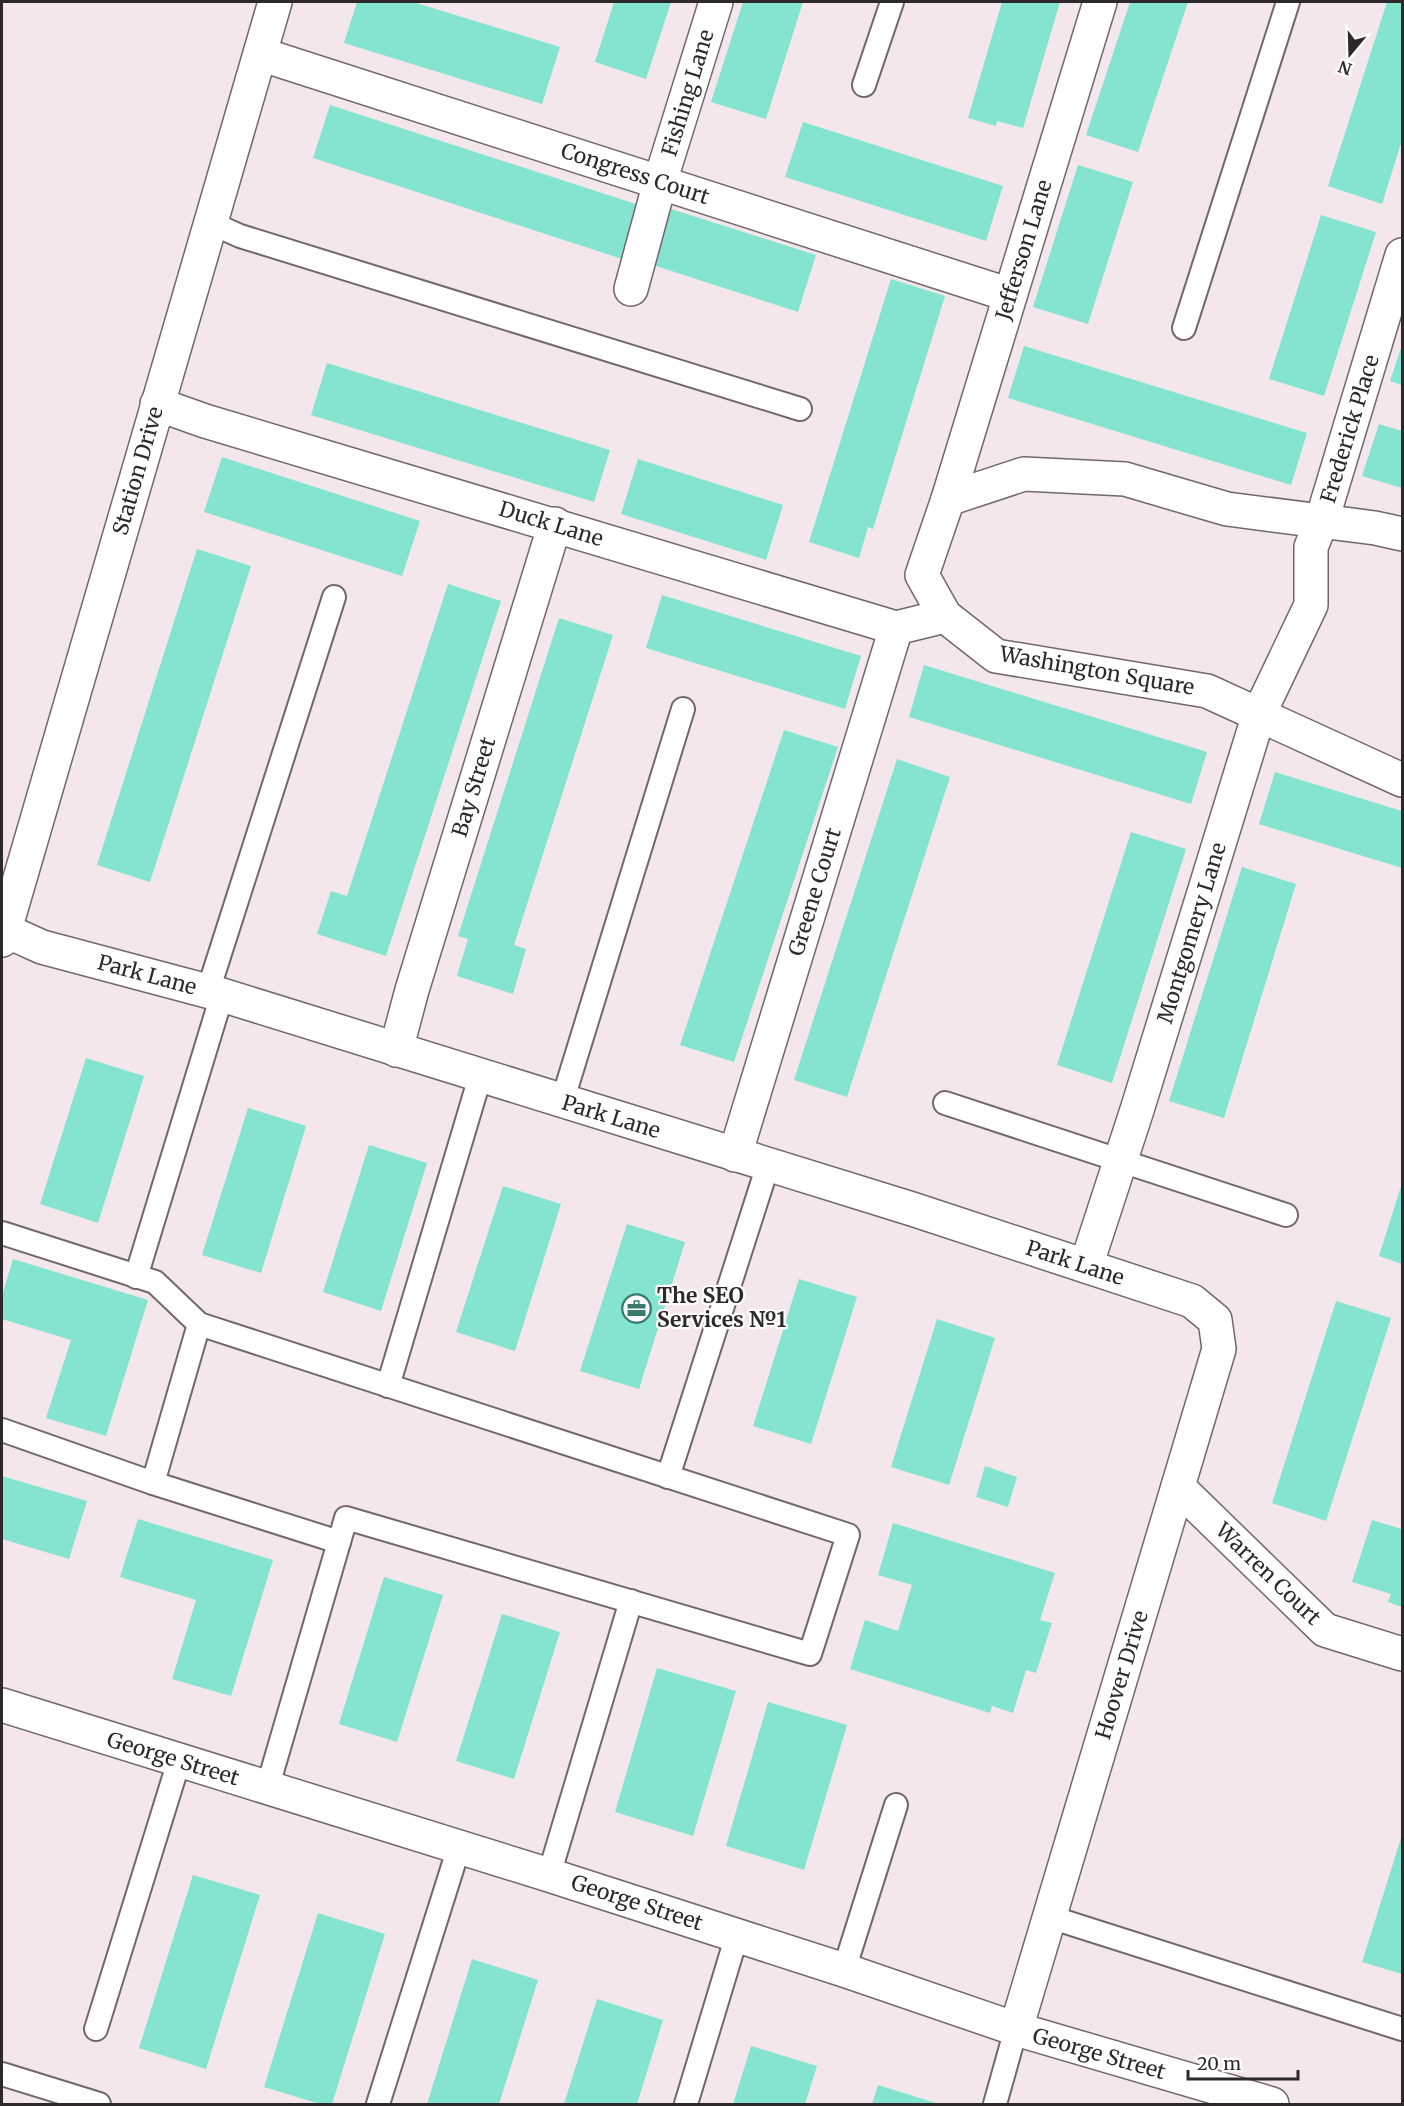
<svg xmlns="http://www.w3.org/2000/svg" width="1404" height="2106" viewBox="0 0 1404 2106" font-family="Merriweather,serif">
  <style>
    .building { fill: #84e4cf }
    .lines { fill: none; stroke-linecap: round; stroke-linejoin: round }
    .service-casing { stroke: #72676b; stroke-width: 26 }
    .pedestrian-casing { stroke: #72676b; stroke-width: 36 }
    .minor-casing { stroke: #72676b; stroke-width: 36 }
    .service { stroke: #fff; stroke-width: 22 }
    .pedestrian { stroke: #fff; stroke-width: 33 }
    .minor { stroke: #fff; stroke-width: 33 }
    .labels { text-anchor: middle; stroke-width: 4.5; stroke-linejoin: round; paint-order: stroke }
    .street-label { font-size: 21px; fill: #2d282a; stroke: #fff }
    .poi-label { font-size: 21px; font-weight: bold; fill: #2d282a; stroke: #fff; text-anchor: start }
  </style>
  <rect width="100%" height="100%" fill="#f3e7ec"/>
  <g class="building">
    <polygon points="357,2 413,2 560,47 542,104 344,43"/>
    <polygon points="614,2 671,2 646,79 595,62"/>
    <polygon points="743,2 803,2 766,119 711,102"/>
    <polygon points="1002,2 1060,2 1023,128 997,121 996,126 968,118"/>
    <polygon points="1130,2 1188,2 1138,152 1086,135"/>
    <polygon points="1387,2 1402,2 1402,140 1382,204 1328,186"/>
    <polygon points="330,105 642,206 625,260 313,158"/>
    <polygon points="803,122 1003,186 986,241 785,177"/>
    <polygon points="1078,165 1133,182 1088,324 1033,307"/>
    <polygon points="671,209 816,255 798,312 653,265"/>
    <polygon points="1321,215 1376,232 1324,396 1269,379"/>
    <polygon points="891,279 945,296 873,529 868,527 859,558 809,542"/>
    <polygon points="1402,345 1402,385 1390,381"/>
    <polygon points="1024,346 1307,433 1291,485 1008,398"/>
    <polygon points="327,363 610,450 594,502 311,415"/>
    <polygon points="1379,424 1402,431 1402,488 1362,476"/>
    <polygon points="222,457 420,521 402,576 204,512"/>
    <polygon points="638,459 783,505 766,560 621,514"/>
    <polygon points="197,549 251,566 150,882 97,865"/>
    <polygon points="448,584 501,601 386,956 317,934 331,891 347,896"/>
    <polygon points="662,595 861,656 845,709 646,648"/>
    <polygon points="559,618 613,635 514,945 526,949 513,994 457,976 468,939 458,936"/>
    <polygon points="924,665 1207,752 1191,804 909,717"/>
    <polygon points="784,730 838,747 734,1062 680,1045"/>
    <polygon points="897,759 950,777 847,1097 794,1080"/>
    <polygon points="1275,772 1402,811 1402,868 1259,824"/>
    <polygon points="1131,832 1186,849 1112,1083 1057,1065"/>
    <polygon points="1242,867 1296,884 1224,1118 1169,1101"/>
    <polygon points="86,1058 144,1076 98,1223 40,1204"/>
    <polygon points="248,1108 306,1126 261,1273 202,1255"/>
    <polygon points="369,1145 427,1163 381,1311 323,1292"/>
    <polygon points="1402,1183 1402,1264 1379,1256"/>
    <polygon points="503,1186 561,1204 515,1351 456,1332"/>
    <polygon points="627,1224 685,1242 639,1389 580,1371"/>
    <polygon points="13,1259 148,1300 106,1436 46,1418 71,1340 2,1319 2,1296"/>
    <polygon points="799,1279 857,1297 811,1444 753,1426"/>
    <polygon points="1336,1301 1391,1318 1326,1521 1272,1503"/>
    <polygon points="937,1319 995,1338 949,1485 891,1467"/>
    <polygon points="985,1466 1017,1477 1008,1507 976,1497"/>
    <polygon points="2,1476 87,1501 69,1559 2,1539"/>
    <polygon points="138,1519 273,1560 231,1696 172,1679 196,1600 120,1577"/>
    <polygon points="1372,1520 1402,1529 1402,1607 1388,1602 1391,1594 1352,1582"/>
    <polygon points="893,1523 1055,1573 1040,1620 1052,1623 1036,1673 1026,1670 1013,1713 992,1706 990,1713 850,1669 865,1620 898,1631 912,1585 878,1575"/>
    <polygon points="384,1577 443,1595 397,1742 339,1724"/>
    <polygon points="502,1614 560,1632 514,1779 456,1761"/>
    <polygon points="657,1668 736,1691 693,1836 615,1812"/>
    <polygon points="768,1702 847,1725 804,1870 726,1846"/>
    <polygon points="1402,1835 1402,1974 1362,1962"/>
    <polygon points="193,1875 260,1895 206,2069 139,2048"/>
    <polygon points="318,1913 385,1934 332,2104 320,2104 264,2087"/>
    <polygon points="472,1959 538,1980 499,2104 427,2104"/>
    <polygon points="597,1999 663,2020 637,2104 564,2104"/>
    <polygon points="751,2046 817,2066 805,2104 733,2104"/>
    <polygon points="878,2085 939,2104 872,2104"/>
  </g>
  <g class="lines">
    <defs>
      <g id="service">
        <polyline points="864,85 892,2"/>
        <polyline points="209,222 240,236 800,409"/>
        <polyline points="1184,328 1288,2"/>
        <polyline points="208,991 334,597"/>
        <polyline points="562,1102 683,709"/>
        <polyline points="945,1103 1286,1215"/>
        <polyline points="2,1233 155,1282 199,1324 848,1535 810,1654 346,1518 267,1789"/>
        <polyline points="136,1277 222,995"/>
        <polyline points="388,1386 480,1077"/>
        <polyline points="2,1430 153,1483 339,1542"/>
        <polyline points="668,1477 768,1165"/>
        <polyline points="153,1483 199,1324"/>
        <polyline points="549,1875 631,1601"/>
        <polyline points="1050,1917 1402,2029"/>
        <polyline points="844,1970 896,1805"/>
        <polyline points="96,2029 179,1761"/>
        <polyline points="2,2074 99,2104"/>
        <polyline points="378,2104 459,1847"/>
        <polyline points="686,2104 737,1935"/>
        <polyline points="995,2104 1016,2029"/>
      </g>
      <g id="pedestrian">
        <polyline points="260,54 1010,295"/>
        <polyline points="631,289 660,182 716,2"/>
        <polyline points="157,404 205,421 896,628 945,616"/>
        <polyline points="948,499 1100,2"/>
        <polyline points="1402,534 1375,528 1227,509 1125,479 1024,474 948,499 922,575 945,616 996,656 1207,691 1402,780"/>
        <polyline points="396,1050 412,990 555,524"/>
        <polyline points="735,1155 896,628"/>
        <polyline points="1086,1266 1137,1110 1259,714 1311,605 1311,547 1322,520 1402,255"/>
        <polyline points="1178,1487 1325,1630 1402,1654"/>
      </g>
      <g id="minor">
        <polyline points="2,929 42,947 222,995 912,1209 1192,1301 1215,1320 1219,1349 1016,2029"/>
        <polyline points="2,940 275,2"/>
        <polyline points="2,1705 549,1875 844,1970 1016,2029 1272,2104"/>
      </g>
    </defs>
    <use href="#service" class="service-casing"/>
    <use href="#pedestrian" class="pedestrian-casing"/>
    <use href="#minor" class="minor-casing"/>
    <use href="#service" class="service"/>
    <use href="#pedestrian" class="pedestrian"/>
    <use href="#minor" class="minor"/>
  </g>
  <defs>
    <symbol id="office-ring" viewBox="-11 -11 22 22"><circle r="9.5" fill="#fff" stroke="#387b6d" stroke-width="1.5"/><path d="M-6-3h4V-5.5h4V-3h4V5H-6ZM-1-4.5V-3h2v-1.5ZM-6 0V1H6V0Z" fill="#387b6d"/></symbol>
  </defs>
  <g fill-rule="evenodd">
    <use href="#office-ring" x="620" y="1292" width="33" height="33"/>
  </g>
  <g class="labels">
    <g class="street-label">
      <text transform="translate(688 93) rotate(-73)" y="7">Fishing Lane</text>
      <text transform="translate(635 174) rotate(18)" y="7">Congress Court</text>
      <text transform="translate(1024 250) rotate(-73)" y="7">Jefferson Lane</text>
      <text transform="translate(1350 429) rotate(-73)" y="7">Frederick Place</text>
      <text transform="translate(138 471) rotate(-74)" y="7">Station Drive</text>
      <text transform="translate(551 524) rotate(17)" y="7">Duck Lane</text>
      <text transform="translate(1097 671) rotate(10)" y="7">Washington Square</text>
      <text transform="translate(474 787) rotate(-73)" y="7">Bay Street</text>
      <text transform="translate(815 892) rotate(-73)" y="7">Greene Court</text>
      <text transform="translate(1192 933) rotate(-73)" y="7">Montgomery Lane</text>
      <text transform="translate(147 975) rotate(15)" y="7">Park Lane</text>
      <text transform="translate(611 1117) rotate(17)" y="7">Park Lane</text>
      <text transform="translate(1075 1263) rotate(18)" y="7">Park Lane</text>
      <text transform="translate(1268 1574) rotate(44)" y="7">Warren Court</text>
      <text transform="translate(1122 1675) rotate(-73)" y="7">Hoover Drive</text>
      <text transform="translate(173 1759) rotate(17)" y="7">George Street</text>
      <text transform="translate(637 1903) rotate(18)" y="7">George Street</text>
      <text transform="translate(1099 2054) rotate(16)" y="7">George Street</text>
    </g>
    <g class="poi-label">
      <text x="657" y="1303">The SEO<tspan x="657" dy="24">Services №1</tspan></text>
    </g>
  </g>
  <rect width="1404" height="2106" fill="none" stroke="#2d282a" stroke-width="6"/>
  <g transform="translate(1350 54) rotate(199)" stroke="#ffffff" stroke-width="4.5" paint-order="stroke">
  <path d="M0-4.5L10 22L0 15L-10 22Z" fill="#2d282a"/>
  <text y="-9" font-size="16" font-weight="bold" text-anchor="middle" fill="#2d282a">N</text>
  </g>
  <path d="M1188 2070v9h110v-9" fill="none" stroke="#2d282a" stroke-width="3"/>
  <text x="1197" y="2070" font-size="18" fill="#2d282a" stroke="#ffffff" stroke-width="4.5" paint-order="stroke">20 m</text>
</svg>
